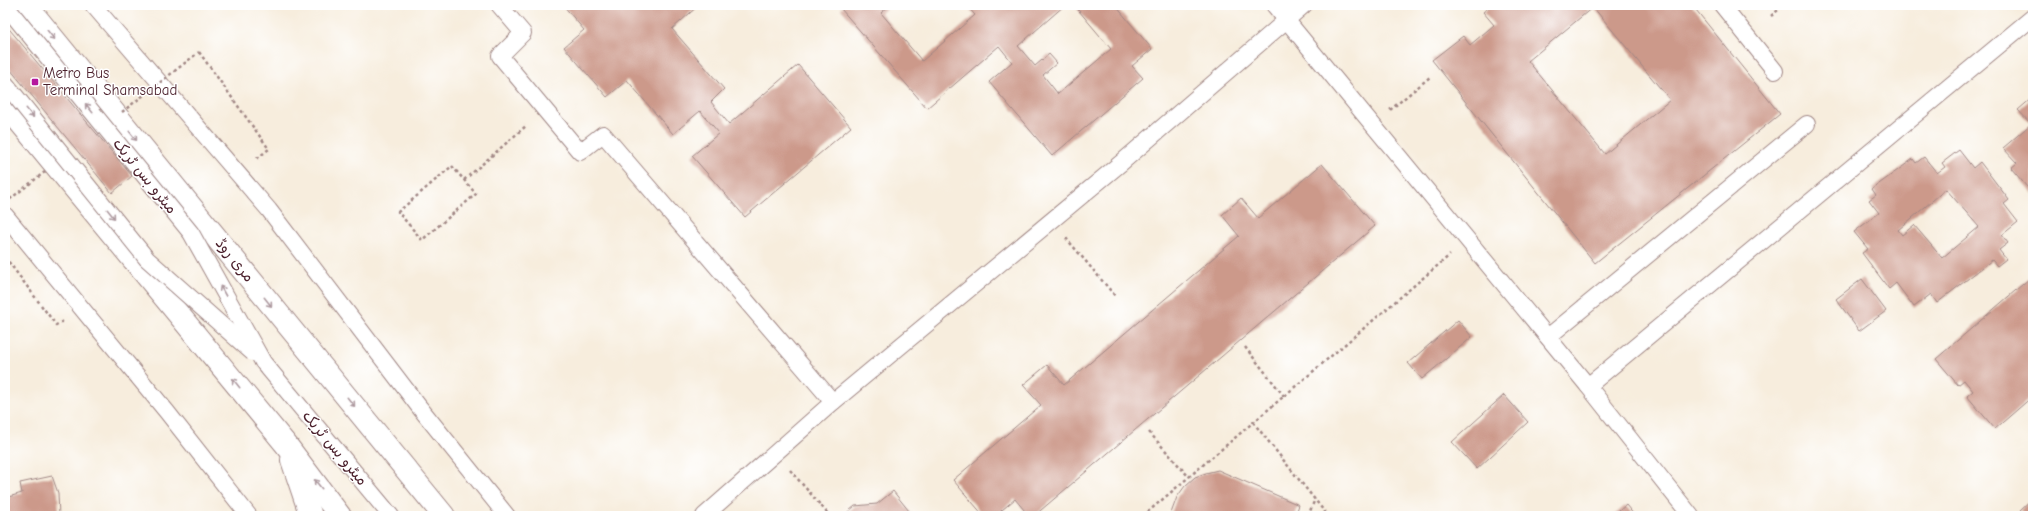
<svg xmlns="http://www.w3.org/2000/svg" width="2038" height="521" viewBox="0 0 2038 521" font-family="'Comic Neue','Playpen Sans Arabic',sans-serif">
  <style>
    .building { fill: #cc998a; fill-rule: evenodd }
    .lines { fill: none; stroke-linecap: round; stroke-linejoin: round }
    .service-casing { stroke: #a08684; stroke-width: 18 }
    .primary-casing { stroke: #a08684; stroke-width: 24 }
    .path { stroke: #a08684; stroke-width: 2.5; stroke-dasharray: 3 3; stroke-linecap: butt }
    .service { stroke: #fff; stroke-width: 16 }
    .primary { stroke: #fff; stroke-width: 22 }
    .service-bridge-casing { stroke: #a08684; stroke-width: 18; stroke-linecap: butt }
    .path-bridge { stroke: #a08684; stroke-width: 2.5; stroke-dasharray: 3 3; stroke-linecap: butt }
    .service-bridge { stroke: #fff; stroke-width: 16 }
    .oneway { stroke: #ae9aa0 }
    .poi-dot { fill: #b5179e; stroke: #fff; stroke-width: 1.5 }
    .labels { text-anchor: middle; stroke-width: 3; stroke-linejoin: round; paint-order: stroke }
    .poi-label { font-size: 15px; fill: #4a1f2b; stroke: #fff; text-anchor: start }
    .street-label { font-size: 15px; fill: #4a1f2b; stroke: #fff }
  </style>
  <rect width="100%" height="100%" fill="#fff"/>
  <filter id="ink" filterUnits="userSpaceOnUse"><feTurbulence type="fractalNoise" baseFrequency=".025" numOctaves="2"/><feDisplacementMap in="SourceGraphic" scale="8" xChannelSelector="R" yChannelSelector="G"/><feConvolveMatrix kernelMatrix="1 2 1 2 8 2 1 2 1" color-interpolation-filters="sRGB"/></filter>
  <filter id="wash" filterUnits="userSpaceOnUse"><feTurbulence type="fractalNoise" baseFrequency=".012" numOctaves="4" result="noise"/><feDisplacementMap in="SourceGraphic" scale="16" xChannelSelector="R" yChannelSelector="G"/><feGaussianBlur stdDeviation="0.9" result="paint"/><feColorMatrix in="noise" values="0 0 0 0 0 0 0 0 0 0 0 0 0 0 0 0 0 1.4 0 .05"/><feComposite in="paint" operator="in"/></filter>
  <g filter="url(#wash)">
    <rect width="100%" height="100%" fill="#f7eddd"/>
    <g id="blocks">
      <g class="building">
        <polygon points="563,5 699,5 672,29 724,89 711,102 729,124 798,65 851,127 745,217 692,156 719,133 700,111 673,134 627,80 607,97 564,47 584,30"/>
        <polygon points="845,5 890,5 881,13 922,61 975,15 966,5 988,5 992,10 998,5 1065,5 1018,46 1035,66 1049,54 1057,63 1043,75 1058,94 1111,49 1074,5 1115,5 1152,49 1132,66 1143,78 1052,156 989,82 1012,62 999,46 927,108 841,9"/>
        <path d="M1492,5H1692L1780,114L1595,263L1432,60L1463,36L1470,45L1494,25L1483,12ZM1593,7L1670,100L1605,154L1528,61Z"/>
        <polygon points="5,24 132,176 112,193 5,63"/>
        <polygon points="2033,97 2033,194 2011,168 2017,163 2003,148 2031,124 2018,110"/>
        <path d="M1959,150L1973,168L1980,162L2009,200L2004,204L2018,222L2002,235L2008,243L1999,250L2006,259L1997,266L1992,260L1937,303L1931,294L1914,307L1896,283L1889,289L1862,253L1868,249L1854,232L1879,213L1869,200L1876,195L1872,189L1913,159L1916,163L1924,157L1937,173L1945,167L1942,163ZM1946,189L1979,227L1942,258L1914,225L1902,235L1898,230Z"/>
        <polygon points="1322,164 1375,226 1034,516 1029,516 1015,499 995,516 984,516 953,480 1041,405 1023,385 1047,365 1064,385 1239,236 1222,215 1241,198 1258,218"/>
        <polygon points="2030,278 2033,281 2033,396 1995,429 1967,396 1973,391 1964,380 1958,385 1936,359"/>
        <polygon points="1862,279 1886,311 1859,331 1836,299"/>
        <polygon points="1458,320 1472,337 1422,379 1408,363"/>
        <polygon points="1504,395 1528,422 1477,469 1452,442"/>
        <polygon points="1218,470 1299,505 1295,516 1170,516 1177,497 1185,486 1195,477 1206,473"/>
        <polygon points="52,476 58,493 59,516 5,516 5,498 22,493 20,483"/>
        <polygon points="893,491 913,516 843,516 855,506 877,504"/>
        <polygon points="2033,498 2033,516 2025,516 2020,510"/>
        <polygon points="1626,505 1635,516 1613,516"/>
      </g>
    </g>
  </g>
  <g filter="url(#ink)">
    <use href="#blocks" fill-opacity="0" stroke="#a08684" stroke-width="1"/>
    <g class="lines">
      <defs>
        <g id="service">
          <polyline points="93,5 269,210 420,408 507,516"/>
          <polyline points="499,5 523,33 500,56 580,152 603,134 833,402"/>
          <polyline points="1274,5 1588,386"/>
          <polyline points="1722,5 1775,71"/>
          <polyline points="5,215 167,412 249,516"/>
          <polyline points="1548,337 1807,124"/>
          <polyline points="263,362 391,516"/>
          <polyline points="704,516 833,402 1121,163 1304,5"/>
          <polyline points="1691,516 1588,386 2033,17"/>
        </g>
        <g id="primary">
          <polyline points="26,5 444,516"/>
          <polyline points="5,104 288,447 340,516"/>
          <polyline points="292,460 311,516"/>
        </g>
      </defs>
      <use href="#service" class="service-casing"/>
      <use href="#primary" class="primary-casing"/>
      <g class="path">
        <polyline points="1771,16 1784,5"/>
        <polyline points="199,52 269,149 255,160"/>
        <polyline points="1390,110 1430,77"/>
        <polygon points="452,166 476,194 422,240 398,212"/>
        <polyline points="464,180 527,125"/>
        <polyline points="1066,238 1116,297"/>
        <polyline points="5,257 56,325 63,321"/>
        <polyline points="1245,347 1284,396"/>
        <polyline points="1253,422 1328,516"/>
        <polyline points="1149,432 1189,477"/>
        <polyline points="790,470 829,515"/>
        <polyline points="1143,516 1450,255"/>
        <polyline points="1308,516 1315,499"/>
      </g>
      <use href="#service" class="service"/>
      <use href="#primary" class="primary"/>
      <defs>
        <g id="service-bridge">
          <polyline points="5,5 191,233 263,362"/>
          <polyline points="5,83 147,259 253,353"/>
        </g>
      </defs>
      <use href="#service-bridge" class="service-bridge-casing"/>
      <g class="path-bridge">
        <polyline points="122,112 199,52"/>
        <polyline points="5,203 46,171"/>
      </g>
      <use href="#service-bridge" class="service-bridge"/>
    </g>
    <defs><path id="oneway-shaft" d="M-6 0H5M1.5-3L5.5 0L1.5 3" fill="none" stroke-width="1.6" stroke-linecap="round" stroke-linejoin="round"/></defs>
    <g class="oneway">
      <use href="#oneway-shaft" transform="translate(51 35) rotate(51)"/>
      <use href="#oneway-shaft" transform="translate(89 108) rotate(-129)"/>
      <use href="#oneway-shaft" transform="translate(30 113) rotate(51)"/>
      <use href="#oneway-shaft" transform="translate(133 136) rotate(51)"/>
      <use href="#oneway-shaft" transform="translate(111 214) rotate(51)"/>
      <use href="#oneway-shaft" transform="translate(223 291) rotate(-119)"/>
      <use href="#oneway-shaft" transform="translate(268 302) rotate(51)"/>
      <use href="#oneway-shaft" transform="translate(236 383) rotate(-129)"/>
      <use href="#oneway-shaft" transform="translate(351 402) rotate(51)"/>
      <use href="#oneway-shaft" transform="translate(318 484) rotate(-129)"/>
    </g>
  </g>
  <rect class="poi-dot" x="31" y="78" width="8" height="8" rx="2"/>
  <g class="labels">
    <g class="poi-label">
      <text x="43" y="78">Metro Bus<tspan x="43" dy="17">Terminal Shamsabad</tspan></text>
    </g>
    <g class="street-label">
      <text transform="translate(145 176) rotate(51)" y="5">میٹرو بس ٹریک</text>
      <text transform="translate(235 260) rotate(51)" y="5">مری روڈ</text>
      <text transform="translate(335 448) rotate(50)" y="5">میٹرو بس ٹریک</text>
    </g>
  </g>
  <rect width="2038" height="521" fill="none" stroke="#fff" stroke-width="20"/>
</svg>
